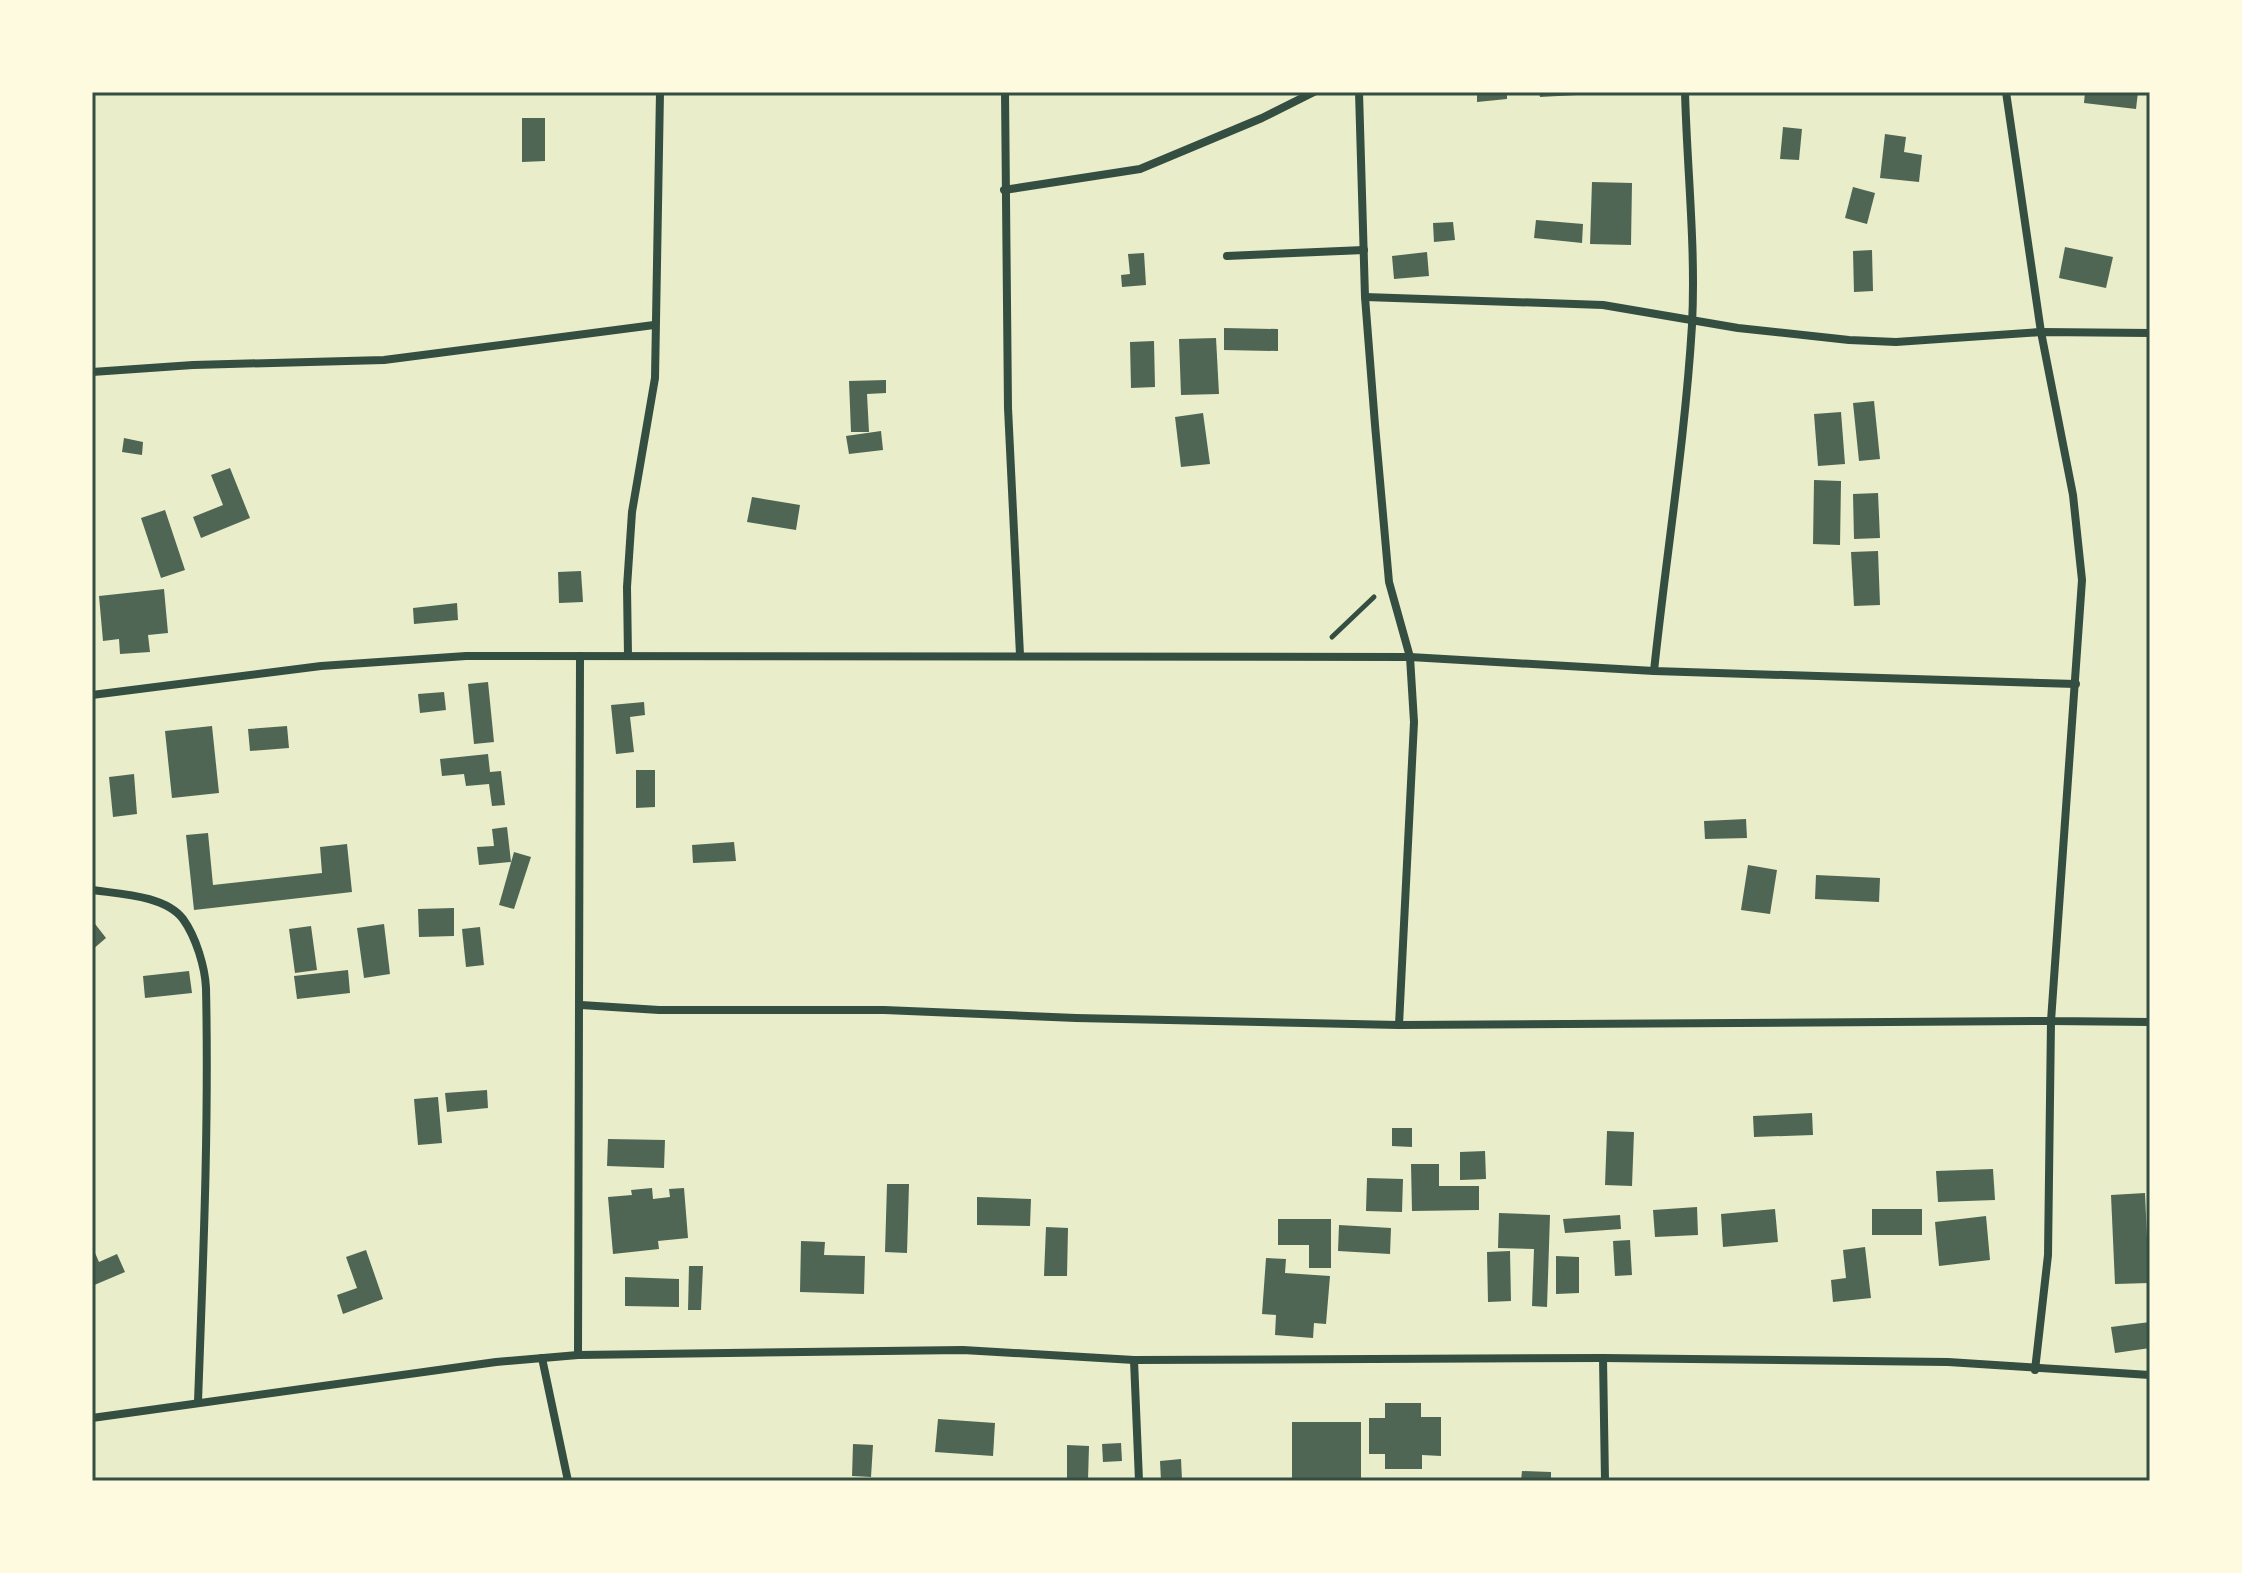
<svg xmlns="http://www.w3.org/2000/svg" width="2242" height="1573" viewBox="0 0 2242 1573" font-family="Overpass,sans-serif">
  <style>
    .building { fill: #4f6655 }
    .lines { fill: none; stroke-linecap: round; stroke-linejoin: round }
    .path { stroke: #344e41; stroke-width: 5 }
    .minor { stroke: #344e41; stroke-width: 8 }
    .neatline { fill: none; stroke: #344e41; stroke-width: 3 }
  </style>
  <rect width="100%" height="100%" fill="#e9edc9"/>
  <g class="building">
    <polygon points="1477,92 1507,92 1507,99 1477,102"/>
    <polygon points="1539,92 1595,92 1595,94 1540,97"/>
    <polygon points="2085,92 2138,92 2136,109 2084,103"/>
    <polygon points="522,118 545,118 545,161 522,162"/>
    <polygon points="1783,127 1802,129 1799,160 1780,159"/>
    <polygon points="1885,134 1906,137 1904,152 1922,155 1919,182 1880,178"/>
    <polygon points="1592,182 1632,183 1631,245 1590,244"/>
    <polygon points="1853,187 1875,193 1867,224 1845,218"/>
    <polygon points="1536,220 1583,224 1582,243 1534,238"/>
    <polygon points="1453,222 1455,240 1434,242 1433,223"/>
    <polygon points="2065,247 2113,257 2106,288 2059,278"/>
    <polygon points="1872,250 1873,291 1854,292 1853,251"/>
    <polygon points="1427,252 1429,276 1394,279 1392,256"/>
    <polygon points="1144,253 1146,285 1122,287 1121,275 1130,274 1128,254"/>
    <polygon points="1224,328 1278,329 1278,351 1224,350"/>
    <polygon points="1216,338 1219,394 1181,395 1179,339"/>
    <polygon points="1154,341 1155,387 1131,388 1130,342"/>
    <polygon points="886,380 886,393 867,394 869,432 851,432 849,381"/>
    <polygon points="1874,401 1880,459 1859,461 1853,403"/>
    <polygon points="1841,412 1845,464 1818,466 1814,414"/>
    <polygon points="1203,413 1210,464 1181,467 1175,417"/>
    <polygon points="881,431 883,450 849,454 846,436"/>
    <polygon points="124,438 143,442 142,455 122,452"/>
    <polygon points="230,468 250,518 201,538 193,517 223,505 211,475"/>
    <polygon points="1814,480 1841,481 1840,545 1813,544"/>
    <polygon points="1878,493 1880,538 1854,539 1853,494"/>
    <polygon points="752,497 800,505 796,530 747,522"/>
    <polygon points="165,510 185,570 161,578 141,518"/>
    <polygon points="1878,551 1880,605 1854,606 1851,552"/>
    <polygon points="581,571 583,602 559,603 558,572"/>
    <polygon points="164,589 168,633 148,635 150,652 120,654 119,639 103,641 99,596"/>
    <polygon points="457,603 458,620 414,624 413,608"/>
    <polygon points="488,682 494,742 474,744 468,684"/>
    <polygon points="444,692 446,710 420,713 418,694"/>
    <polygon points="644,702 645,715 630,717 634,752 616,754 611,705"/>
    <polygon points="212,726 219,793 172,798 165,731"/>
    <polygon points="287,726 289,748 250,751 248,729"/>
    <polygon points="488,754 490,772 501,771 505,805 492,806 489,784 466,786 464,774 442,776 440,759"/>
    <polygon points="636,770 655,770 655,807 636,808"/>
    <polygon points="134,774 137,814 113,817 109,777"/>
    <polygon points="1746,819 1747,838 1705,839 1704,821"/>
    <polygon points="507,827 511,862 479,865 477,847 494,846 492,829"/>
    <polygon points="208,833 213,885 322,873 320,847 347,844 352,892 194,910 186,835"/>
    <polygon points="734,842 736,861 693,863 692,845"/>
    <polygon points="514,852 531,857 514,909 499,905"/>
    <polygon points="1748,865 1777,870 1770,914 1741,910"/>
    <polygon points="1816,875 1880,878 1879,902 1815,899"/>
    <polygon points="454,908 454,936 419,937 418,909"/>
    <polygon points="92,920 106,938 92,950"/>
    <polygon points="384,924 390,974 364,978 357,928"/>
    <polygon points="311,926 317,970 295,973 289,929"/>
    <polygon points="480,927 484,965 466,967 462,929"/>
    <polygon points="348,970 350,993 297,999 294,976"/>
    <polygon points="189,971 192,993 145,998 143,976"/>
    <polygon points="487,1090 488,1108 447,1112 445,1093"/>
    <polygon points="438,1097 442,1143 418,1145 414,1099"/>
    <polygon points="1812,1113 1813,1135 1754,1137 1753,1116"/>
    <polygon points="1392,1128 1412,1128 1412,1147 1392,1146"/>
    <polygon points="1607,1131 1634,1132 1632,1186 1605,1185"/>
    <polygon points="608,1139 665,1140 664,1168 607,1166"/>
    <polygon points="1485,1151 1486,1179 1460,1180 1460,1152"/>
    <polygon points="1411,1164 1439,1164 1439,1186 1479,1186 1479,1210 1412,1211"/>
    <polygon points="1993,1169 1995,1200 1938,1202 1936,1171"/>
    <polygon points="1367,1178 1403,1179 1402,1212 1366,1211"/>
    <polygon points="887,1184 909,1184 907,1253 885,1252"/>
    <polygon points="652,1188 653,1199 670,1197 669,1189 684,1188 688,1238 658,1241 659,1249 613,1254 608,1197 632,1195 631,1190"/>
    <polygon points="2145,1193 2149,1283 2115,1284 2111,1195"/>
    <polygon points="977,1197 1031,1199 1030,1226 977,1225"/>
    <polygon points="1697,1207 1698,1235 1655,1237 1653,1210"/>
    <polygon points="1775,1209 1778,1242 1723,1247 1721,1214"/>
    <rect x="1872" y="1209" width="50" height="26"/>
    <polygon points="1499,1213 1550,1215 1547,1307 1532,1306 1534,1249 1498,1248"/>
    <polygon points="1620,1215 1621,1229 1565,1233 1563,1219"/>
    <polygon points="1986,1216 1990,1260 1939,1266 1935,1222"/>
    <polygon points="1278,1219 1331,1219 1331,1268 1309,1268 1309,1245 1278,1245"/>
    <polygon points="1339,1225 1391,1228 1390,1254 1338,1251"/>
    <polygon points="1046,1227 1068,1228 1067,1276 1044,1276"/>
    <polygon points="1630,1240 1632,1275 1615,1276 1613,1241"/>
    <polygon points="801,1241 825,1242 824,1255 865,1256 864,1294 800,1292"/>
    <polygon points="92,1246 99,1262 117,1254 125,1272 92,1286"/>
    <polygon points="1865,1247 1871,1298 1833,1302 1831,1280 1846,1278 1843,1250"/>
    <polygon points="366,1250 383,1299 343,1314 337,1295 357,1288 346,1257"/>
    <polygon points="1510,1251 1511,1301 1488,1302 1487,1252"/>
    <polygon points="1556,1256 1579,1257 1579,1293 1556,1294"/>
    <polygon points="1266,1258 1286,1259 1285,1273 1330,1276 1326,1324 1314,1323 1313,1338 1275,1335 1276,1315 1262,1314"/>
    <polygon points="689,1266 703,1266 701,1310 688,1310"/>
    <polygon points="625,1277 679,1279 679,1307 625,1306"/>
    <polygon points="2150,1322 2150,1348 2115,1353 2111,1327"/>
    <polygon points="1385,1403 1421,1403 1421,1417 1441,1417 1441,1456 1422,1455 1422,1469 1385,1469 1385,1454 1369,1454 1369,1418 1385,1418"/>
    <polygon points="938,1419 995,1423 993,1456 935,1452"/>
    <rect x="1292" y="1422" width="69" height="59"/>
    <polygon points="1121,1443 1122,1461 1103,1462 1102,1444"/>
    <polygon points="853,1444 873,1445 871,1477 852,1476"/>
    <polygon points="1067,1445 1089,1446 1088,1480 1067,1479"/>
    <polygon points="1181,1459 1182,1480 1161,1481 1160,1461"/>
    <polygon points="1522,1471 1551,1472 1551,1481 1521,1481"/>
  </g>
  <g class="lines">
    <polyline class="path" points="1332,637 1374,597"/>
    <g class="minor">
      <polyline points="1005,92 1008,408 1020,655"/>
      <polyline points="1359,92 1365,297 1375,425 1389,582 1410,657 1414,722 1399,1025"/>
      <polyline points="2006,92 2041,332 2073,495 2082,580 2051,1021 2150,1022"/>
      <polyline points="1004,190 1140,169 1262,118 1314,92"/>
      <polyline points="1227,256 1364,250"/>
      <polyline points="1365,297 1603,305 1738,328 1849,340 1896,342 2041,332 2150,333"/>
      <polyline points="92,372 193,365 384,360 654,325"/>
      <polyline points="628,656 627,587 632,512 655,378 660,92"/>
      <path d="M1654,671C1666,556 1685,441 1692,325C1696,248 1687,169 1685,92"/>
      <polyline points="92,695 321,666 466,656 1410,657 1654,671 2076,684"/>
      <path d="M92,890C119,894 165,895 183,919C196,937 205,967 206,988C209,1126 203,1264 198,1402"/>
      <polyline points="581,1005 659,1010 884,1010 1076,1018 1399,1025 2051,1021 2048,1255 2035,1370"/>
      <polyline points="578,1355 580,656"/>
      <polyline points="542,1358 568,1481"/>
      <polyline points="1603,1358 1605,1481"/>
      <polyline points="1134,1360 1139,1481"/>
      <polyline points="92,1418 496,1362 578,1355 963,1350 1134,1360 1603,1358 1948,1362 2150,1375"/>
    </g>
  </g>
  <rect width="2242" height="1573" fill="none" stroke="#fefae0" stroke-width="188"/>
  <rect x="94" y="94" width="2054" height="1385" class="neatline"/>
</svg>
